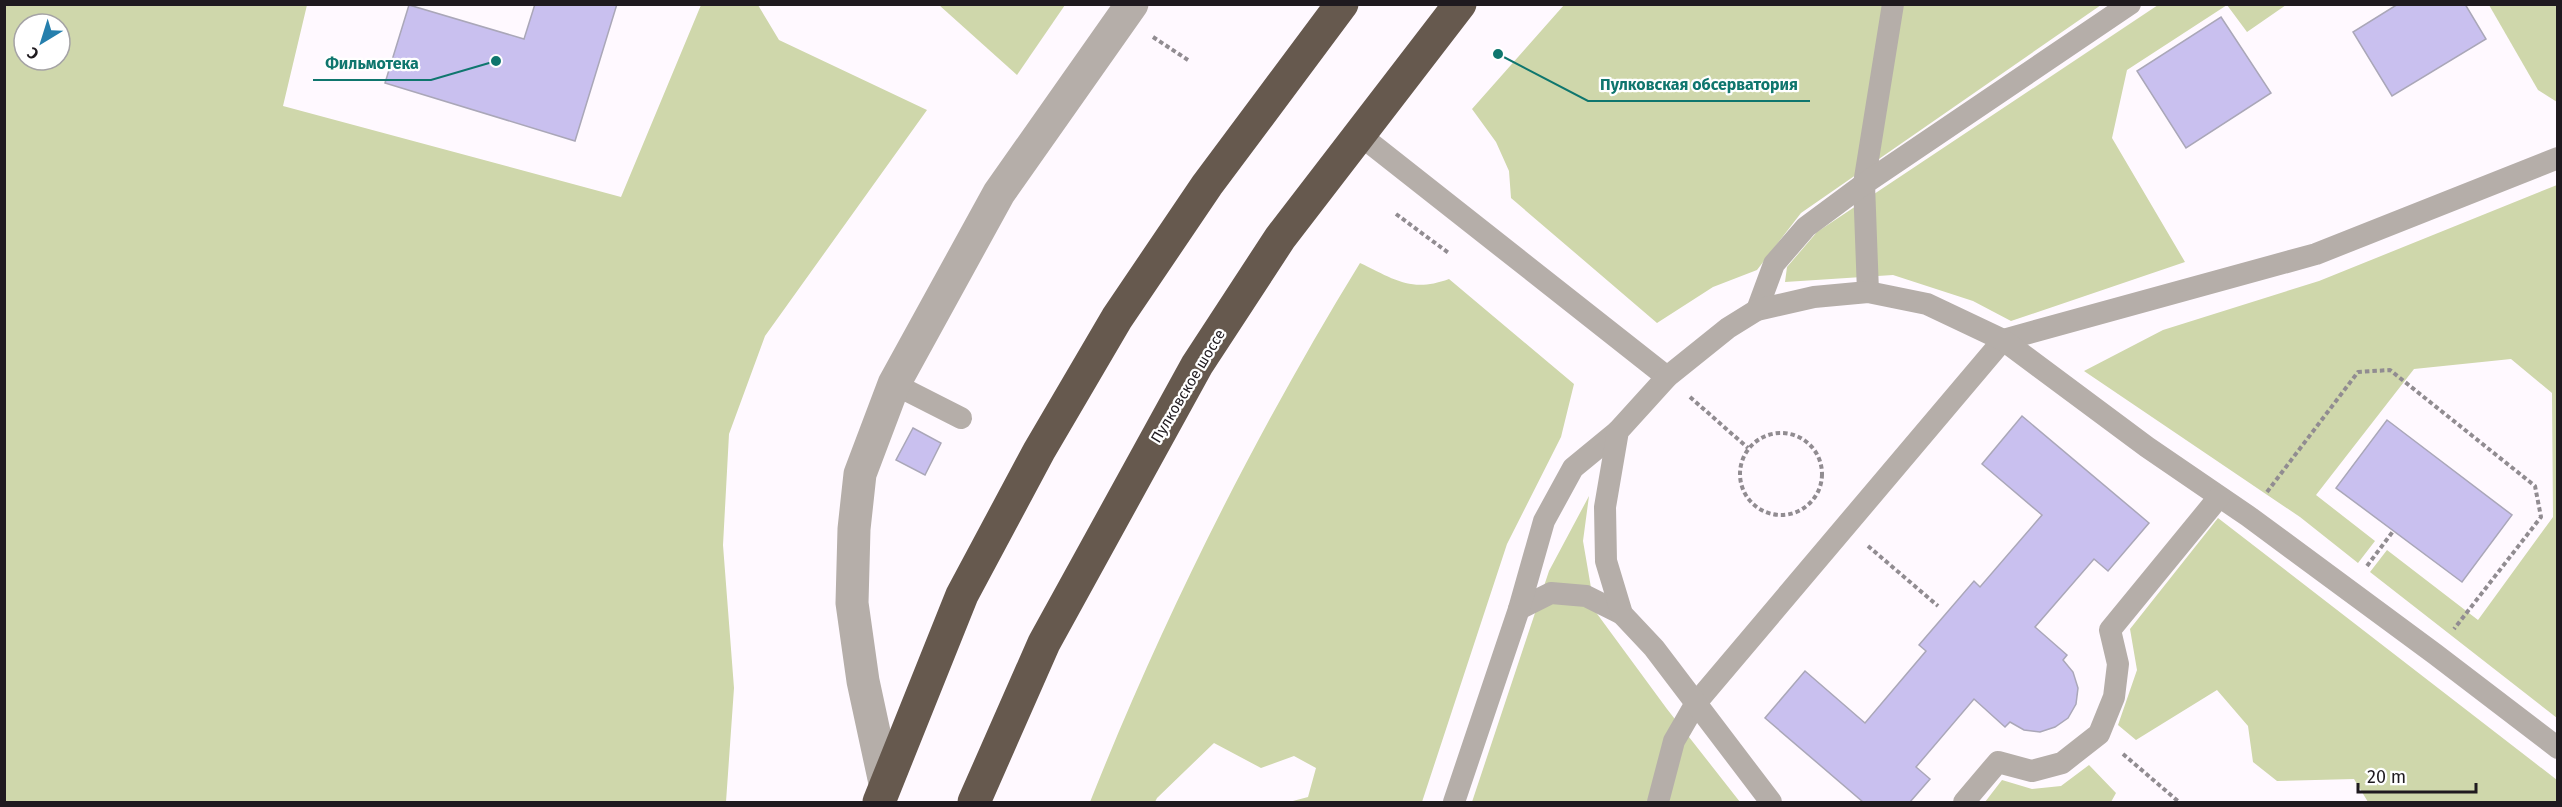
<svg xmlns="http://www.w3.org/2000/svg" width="2562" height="807" viewBox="0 0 2562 807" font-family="'Fira Sans',sans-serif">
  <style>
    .green { fill: #cfd7ab; fill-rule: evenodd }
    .building { fill: #c9c0ef; stroke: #aaa7b8; stroke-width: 1.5 }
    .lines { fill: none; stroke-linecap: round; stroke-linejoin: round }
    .path { stroke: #918c91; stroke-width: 4; stroke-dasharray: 4.5 3; stroke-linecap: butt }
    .lane { stroke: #b5aea9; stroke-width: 22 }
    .street { stroke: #b5aea9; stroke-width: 33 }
    .highway { stroke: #66594e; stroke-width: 33 }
    .labels { text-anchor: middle; stroke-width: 4.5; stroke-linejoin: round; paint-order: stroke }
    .street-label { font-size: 15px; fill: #1f1a1f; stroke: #fff }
    .leader { fill: none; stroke: #0f766e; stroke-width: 2 }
    .callout-dot { fill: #0f766e; stroke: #fff; stroke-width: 2 }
    .callout-label { font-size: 16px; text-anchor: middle; font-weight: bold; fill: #0f766e; stroke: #fff; stroke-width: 4.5; stroke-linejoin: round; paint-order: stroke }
  </style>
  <rect width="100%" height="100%" fill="#fff9ff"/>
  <g class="green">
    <path d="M4,5H307L283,106L621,197L701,5H758L779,40L927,110L765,336L729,434L723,545L734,688L726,802H5ZM24,24H60V60H24Z"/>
    <polygon points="939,5 1065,5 1017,75"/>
    <polygon points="1564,5 2101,5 1801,213 1757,270 1713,287 1657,323 1511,198 1509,171 1496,142 1472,109"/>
    <polygon points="2158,5 2286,5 2247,32 2227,5 2127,70 2112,138 2185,262 2011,321 1973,301 1893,275 1785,282 1787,267 1817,232"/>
    <polygon points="2489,5 2557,5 2557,102 2538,90"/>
    <polygon points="2557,185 2557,718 2370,572 2387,550 2478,620 2553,517 2552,393 2511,359 2414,369 2316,495 2375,541 2358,563 2300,517 2084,371 2163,330 2319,281"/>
    <path d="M1360,263C1394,279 1411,293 1449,279L1574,384L1561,437L1507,544L1422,802H1289L1308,797L1316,768L1294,756L1261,768L1214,743L1157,798L1155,802H1090C1164,616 1255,434 1360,263Z"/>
    <polygon points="1589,496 1583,541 1595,611 1667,709 1740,802 1472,802 1549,571"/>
    <polygon points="2218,518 2557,780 2557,802 2368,802 2354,779 2277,781 2253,762 2248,726 2217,690 2136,740 2118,725 2137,670 2130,629"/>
    <polygon points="2089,765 2116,793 2111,802 1985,802 2002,780 2032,789 2061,786"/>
  </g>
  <g class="building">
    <polygon points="535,4 617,4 575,141 385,83 409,5 524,39"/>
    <polygon points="2398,4 2465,4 2486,39 2392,96 2353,32"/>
    <polygon points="2221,17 2271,93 2186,148 2137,71"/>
    <polygon points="2022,416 2149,523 2108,571 2094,559 2035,627 2067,655 2063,660 2073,672 2078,688 2076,704 2068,718 2055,727 2040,732 2024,730 2010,722 2005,727 1974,699 1916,767 1930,779 1910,802 1863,802 1765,718 1805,671 1865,723 1926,651 1919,645 1974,581 1980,587 2042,515 1982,464"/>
    <polygon points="2387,420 2512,515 2462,582 2336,488"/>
    <polygon points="913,428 941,443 925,475 896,460"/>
  </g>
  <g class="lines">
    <g class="path">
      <polyline points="1153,37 1188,60"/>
      <polyline points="1396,214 1450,254"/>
      <polyline points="1690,397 1748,448"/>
      <circle cx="1781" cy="474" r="41"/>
      <polyline points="2267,492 2358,372 2390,370 2535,486 2541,517 2454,629"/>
      <polyline points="1868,546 1938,606"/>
      <polyline points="2367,566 2394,530"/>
      <polyline points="2123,754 2179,802"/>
    </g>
    <g class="lane">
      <polyline points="1360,135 1667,377"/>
      <polyline points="1868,292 1864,184 1893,4"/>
      <polyline points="1757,310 1774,264 1806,227 1864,184 2130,4"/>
      <polyline points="894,384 961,418"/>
      <polyline points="1519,609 1551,593 1586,596 1622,614"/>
      <polyline points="1454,802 1519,609 1544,521 1573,468 1618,431"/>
      <polyline points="1658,802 1674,741 1696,703 2003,340 2316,254 2558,158"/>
      <polyline points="1771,802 1654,648 1622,614 1606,561 1605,507 1618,431 1667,377 1728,328 1757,310 1814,297 1868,292 1927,304 2003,340 2147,447 2248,516 2435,654 2558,748"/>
      <polyline points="1964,802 1998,762 2032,771 2062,763 2099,734 2114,697 2118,664 2110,630 2219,497"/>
    </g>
    <polyline class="street" points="885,783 863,681 852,603 854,529 860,474 894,384 999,193 1132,4"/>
    <g class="highway">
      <polyline points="879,802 962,595 1039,451 1117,318 1207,185 1342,4"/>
      <polyline points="974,802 1044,643 1197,365 1280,238 1460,4"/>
    </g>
  </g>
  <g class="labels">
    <g class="street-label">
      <text transform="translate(1188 386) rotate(-59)" y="5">Пулковское шоссе</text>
    </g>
  </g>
  <path class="leader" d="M496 61L431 80H313M1498 54L1588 101H1810"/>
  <g class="callout-dot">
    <circle cx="496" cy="61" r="6"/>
    <circle cx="1498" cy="54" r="6"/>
  </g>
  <g class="callout-label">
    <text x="372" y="69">Фильмотека</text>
    <text x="1699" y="90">Пулковская обсерватория</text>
  </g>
  <rect width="2562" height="807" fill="none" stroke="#1f1a1f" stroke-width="12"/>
  <g transform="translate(42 42) rotate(218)"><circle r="28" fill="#ffffff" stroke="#a5a3a5" stroke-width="1.5"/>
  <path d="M0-4.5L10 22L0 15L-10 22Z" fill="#257fad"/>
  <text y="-9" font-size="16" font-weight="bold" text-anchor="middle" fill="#1f1a1f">С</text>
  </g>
  <path d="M2358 783v9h118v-9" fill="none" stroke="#1f1a1f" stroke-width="3"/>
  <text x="2367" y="783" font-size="18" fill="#1f1a1f" stroke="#ffffff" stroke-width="4.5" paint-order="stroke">20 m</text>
</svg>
